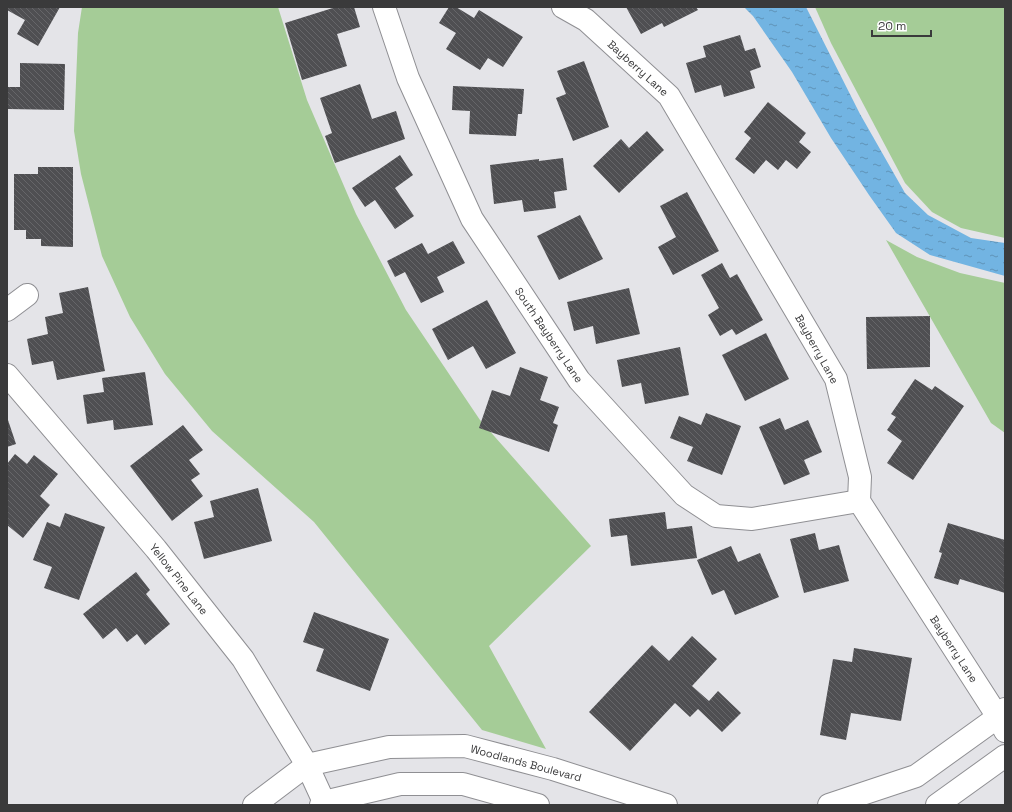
<svg xmlns="http://www.w3.org/2000/svg" width="1012" height="812" viewBox="0 0 1012 812" font-family="'Space Grotesk',sans-serif">
  <style>
    .grass { fill: #a5cc97 }
    .water { fill: url(#water-ripples) }
    .building { fill: url(#building-back-hatch) }
    .lines { fill: none; stroke-linecap: round; stroke-linejoin: round }
    .minor-casing { stroke: #8f8f93; stroke-width: 24 }
    .minor { stroke: #fff; stroke-width: 22 }
    .labels { text-anchor: middle; stroke-width: 4; stroke-linejoin: round; paint-order: stroke }
    .street-label { font-size: 11px; fill: #3a3a3b; stroke: #fff }
  </style>
  <defs>
    <pattern id="water-ripples" width="26" height="14" patternUnits="userSpaceOnUse"><rect width="26" height="14" fill="#72b4e2"/><path d="M2 4q2-2 4 0t4 0M15 11q2-2 4 0t4 0" fill="none" stroke="#5f93b8"/></pattern>
    <pattern id="building-back-hatch" width="6" height="6" patternUnits="userSpaceOnUse"><rect width="6" height="6" fill="#4f4f52"/><path d="M-1 5l2 2M0 0l6 6M5-1l2 2" fill="none" stroke="#666669"/></pattern>
  </defs>
  <rect width="100%" height="100%" fill="#e4e4e8"/>
  <g class="grass">
    <polygon points="82,7 278,7 307,100 356,214 406,310 480,420 591,546 489,646 546,749 482,730 314,522 212,431 165,374 130,317 102,256 81,174 74,131 78,33"/>
    <polygon points="815,7 1005,7 1005,238 961,228 932,212 905,183 831,43"/>
    <polygon points="886,240 917,257 960,273 1005,283 1005,433 991,423"/>
  </g>
  <polygon class="water" points="744,7 806,7 860,114 905,193 928,215 971,238 1005,243 1005,276 930,255 896,233 869,195 831,138 792,72 753,16"/>
  <g class="building">
    <polygon points="7,7 60,7 38,46 17,34 25,20 7,10"/>
    <polygon points="336,7 354,7 360,27 337,34 347,66 302,80 285,23"/>
    <polygon points="449,7 456,7 474,18 479,10 523,37 503,67 488,58 480,70 446,49 456,33 439,23"/>
    <polygon points="626,7 696,7 698,10 664,27 662,23 641,34"/>
    <polygon points="740,35 745,51 755,48 761,67 750,71 755,88 724,97 721,85 695,93 686,63 706,57 703,46"/>
    <polygon points="584,61 609,127 573,141 556,98 566,94 557,71"/>
    <polygon points="20,63 65,64 64,110 7,109 7,87 20,87"/>
    <polygon points="360,84 372,119 396,111 405,139 335,163 325,136 332,133 320,98"/>
    <polygon points="453,86 524,89 522,114 518,114 516,136 469,134 470,111 452,110"/>
    <polygon points="768,102 806,133 799,142 811,152 797,169 786,160 778,170 766,160 754,174 735,159 751,138 744,132"/>
    <polygon points="647,131 664,150 619,193 593,166 621,139 629,148"/>
    <polygon points="400,155 413,175 395,188 414,216 395,229 375,200 365,207 352,188"/>
    <polygon points="563,158 567,190 554,192 556,208 524,212 522,200 494,204 490,165 539,159 539,161"/>
    <polygon points="38,167 73,167 73,247 41,246 41,239 26,239 26,230 14,230 14,174 38,174"/>
    <polygon points="687,192 719,251 673,275 658,247 676,237 660,206"/>
    <polygon points="580,215 603,259 559,280 537,236"/>
    <polygon points="453,241 465,263 437,277 444,292 421,303 405,272 395,277 387,261 422,243 428,254"/>
    <polygon points="722,263 730,278 737,274 763,320 736,335 732,329 720,336 708,315 719,308 701,275"/>
    <polygon points="88,287 105,371 57,380 53,361 32,365 27,339 48,334 45,317 63,313 59,293"/>
    <polygon points="629,288 640,334 596,344 593,326 574,331 567,302"/>
    <polygon points="487,300 516,353 486,369 473,346 448,360 432,329"/>
    <polygon points="930,316 930,367 867,369 866,317"/>
    <polygon points="766,333 789,379 745,401 722,355"/>
    <polygon points="680,347 689,395 645,404 641,383 622,387 617,360"/>
    <polygon points="520,367 548,377 540,400 559,407 553,423 558,425 549,452 479,428 492,390 510,396"/>
    <polygon points="145,372 153,425 114,430 113,420 87,424 83,395 104,392 102,378"/>
    <polygon points="915,379 932,390 935,386 964,406 913,480 887,463 902,441 887,430 896,417 891,414"/>
    <polygon points="706,413 741,426 722,475 687,461 693,447 670,438 679,416 701,425"/>
    <polygon points="7,417 16,444 7,447"/>
    <polygon points="780,418 785,430 808,420 822,452 804,460 810,474 784,485 759,427"/>
    <polygon points="183,425 203,450 189,460 200,474 191,480 203,496 172,521 130,466"/>
    <polygon points="15,454 27,464 34,455 58,474 40,496 50,505 23,538 7,525 7,464"/>
    <polygon points="258,488 272,541 204,559 194,522 214,517 210,501"/>
    <polygon points="665,512 667,529 692,526 697,558 631,566 627,535 611,537 609,519"/>
    <polygon points="65,513 105,527 79,600 44,588 52,567 33,560 47,522 60,527"/>
    <polygon points="948,523 1005,540 1005,593 960,579 958,585 934,578 942,553 939,552"/>
    <polygon points="815,533 819,550 839,545 849,581 804,593 790,539"/>
    <polygon points="731,546 738,562 760,553 779,597 735,615 724,590 712,595 697,560"/>
    <polygon points="136,572 150,590 146,594 170,624 145,645 137,634 127,642 116,628 103,639 83,614"/>
    <polygon points="314,612 389,639 370,691 316,671 324,649 303,642"/>
    <polygon points="692,636 717,659 692,686 709,701 718,691 741,713 722,732 698,709 690,717 675,703 630,751 589,712 652,645 669,661"/>
    <polygon points="854,648 912,658 901,721 851,713 846,740 820,735 833,659 852,662"/>
  </g>
  <g class="lines">
    <defs>
      <g id="minor">
        <polyline points="384,7 408,78 472,219 579,380 684,495 716,516 752,519 859,501"/>
        <polyline points="563,7 586,20 669,96 836,379 860,477 859,501 998,717 1005,731"/>
        <polyline points="7,310 27,295"/>
        <polyline points="7,375 156,549 243,659 307,765 324,802"/>
        <polyline points="254,805 307,765 389,747 465,746 553,769 666,805"/>
        <polyline points="321,805 324,802 400,784 463,784 538,805"/>
        <polyline points="829,805 916,776 998,717 1005,709"/>
        <polyline points="937,805 1005,756"/>
      </g>
    </defs>
    <use href="#minor" class="minor-casing"/>
    <use href="#minor" class="minor"/>
  </g>
  <g class="labels">
    <g class="street-label">
      <text transform="translate(638 68) rotate(42)" y="4">Bayberry Lane</text>
      <text transform="translate(549 335) rotate(56)" y="4">South Bayberry Lane</text>
      <text transform="translate(817 349) rotate(61)" y="4">Bayberry Lane</text>
      <text transform="translate(179 579) rotate(52)" y="4">Yellow Pine Lane</text>
      <text transform="translate(954 649) rotate(57)" y="4">Bayberry Lane</text>
      <text transform="translate(526 763) rotate(15)" y="4">Woodlands Boulevard</text>
    </g>
  </g>
  <rect width="1012" height="812" fill="none" stroke="#3a3a3b" stroke-width="16"/>
  <path d="M872 30v6h59v-6" fill="none" stroke="#3a3a3b" stroke-width="2"/>
  <text x="878" y="30" font-size="12" fill="#3a3a3b" stroke="#ffffff" stroke-width="3" paint-order="stroke">20 m</text>
</svg>
